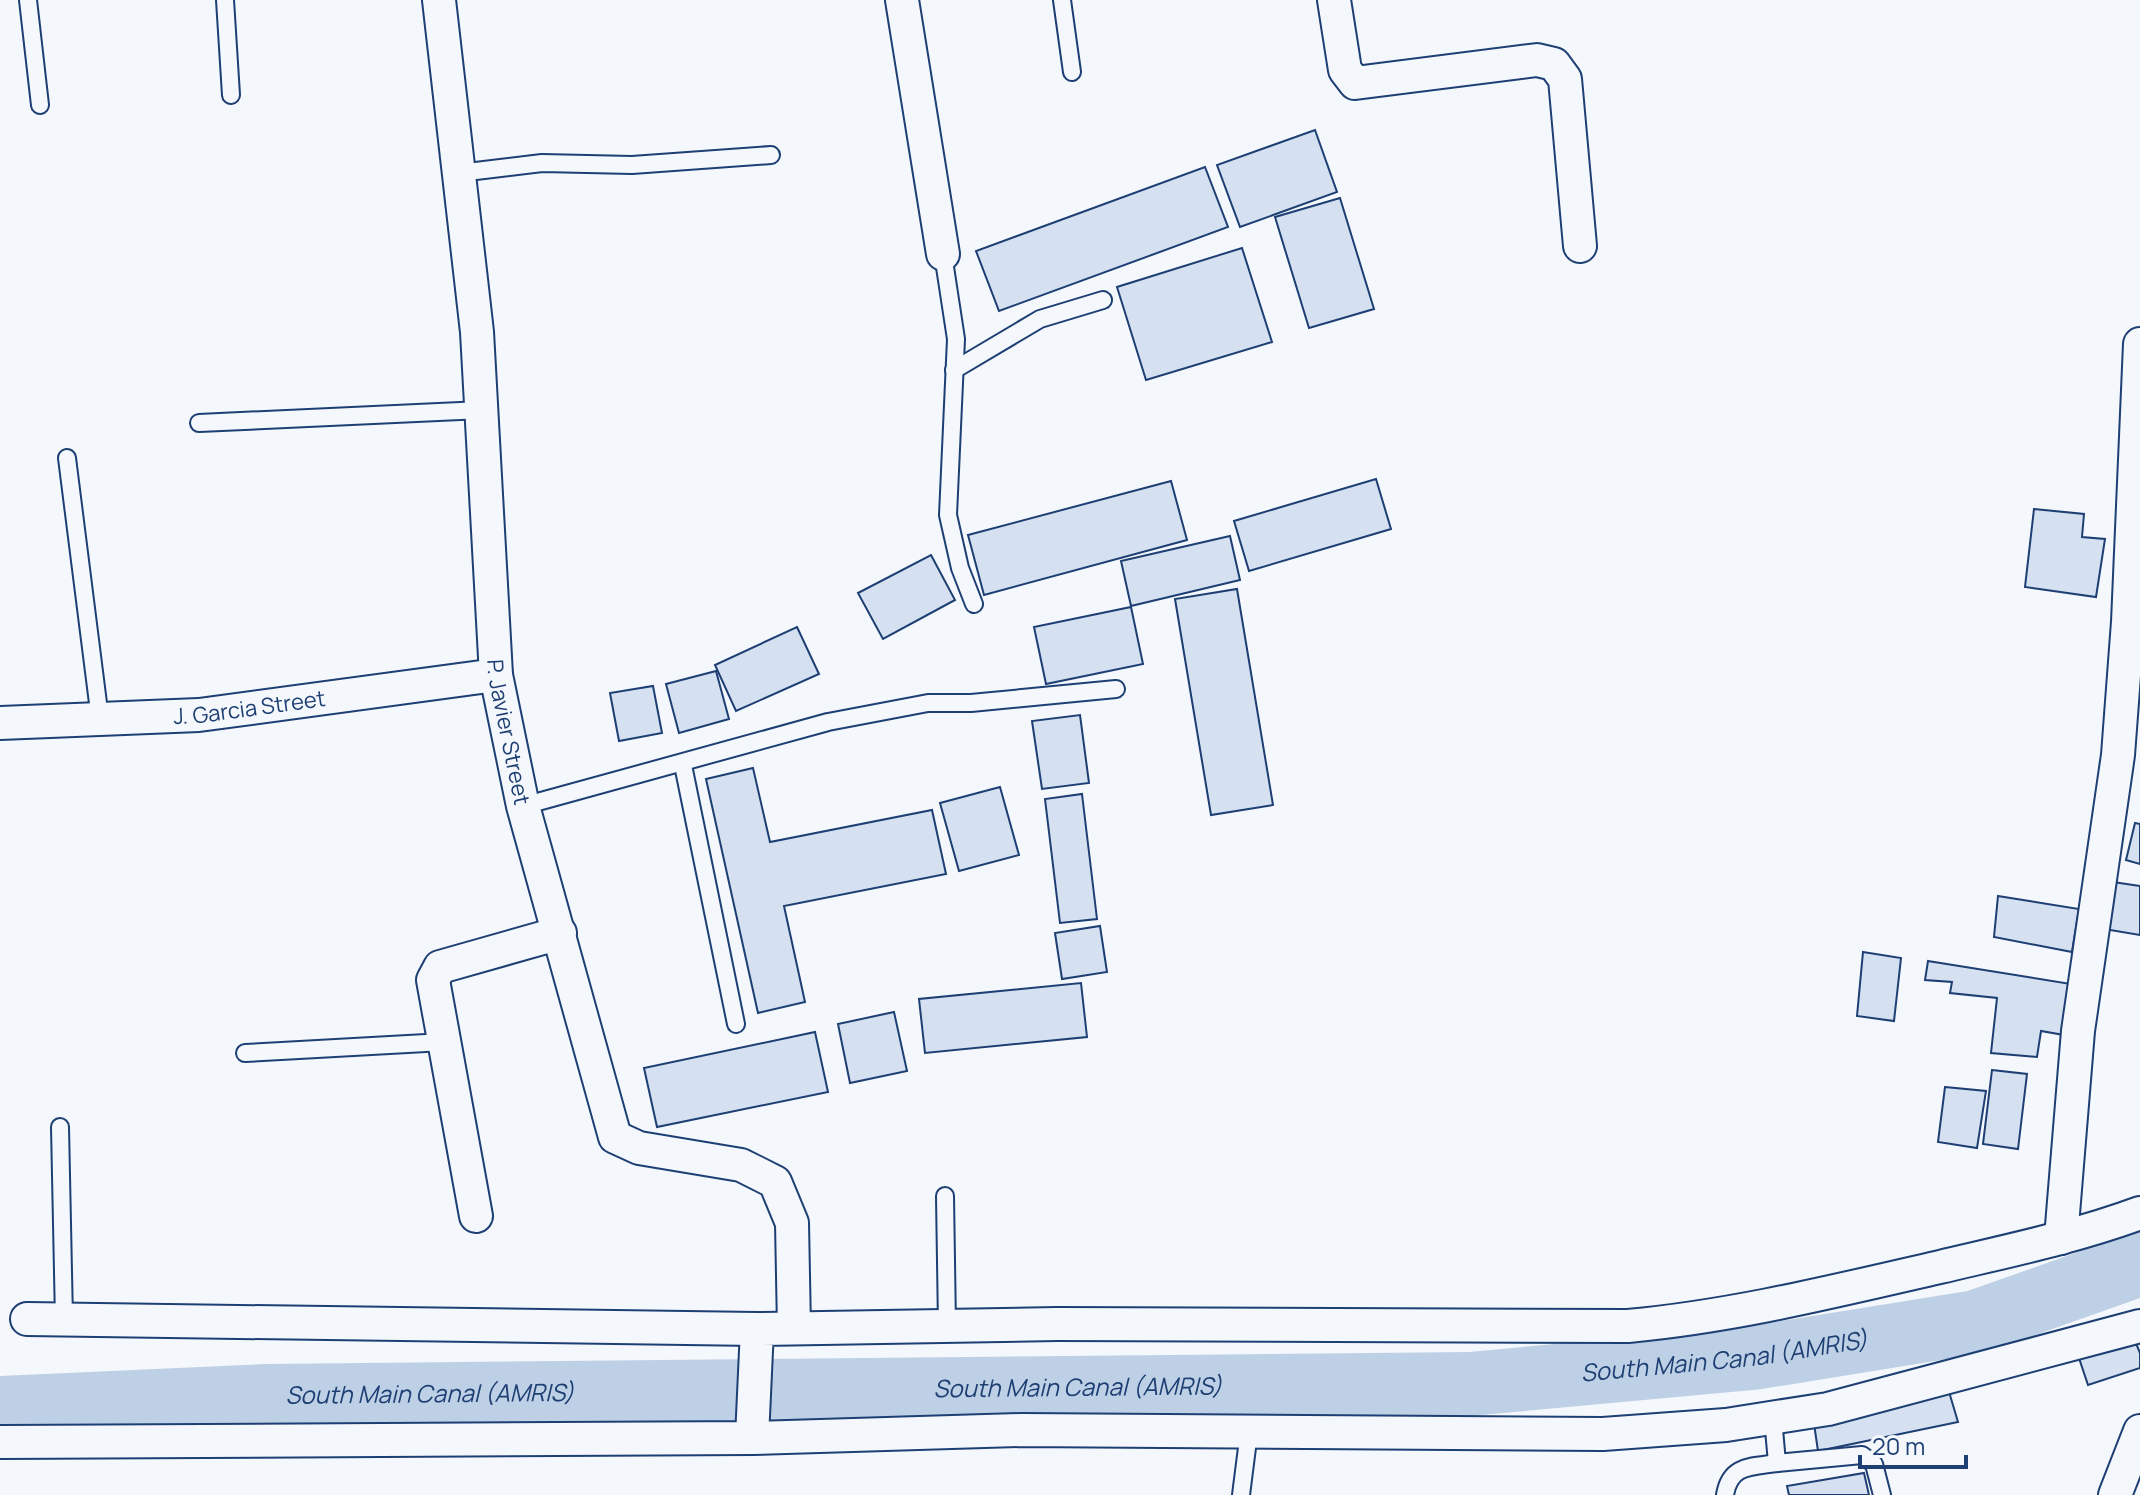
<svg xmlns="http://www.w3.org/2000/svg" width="2140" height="1495" viewBox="0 0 2140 1495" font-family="Manrope,sans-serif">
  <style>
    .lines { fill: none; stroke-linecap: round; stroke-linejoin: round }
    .river { stroke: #bed0e5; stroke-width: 64 }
    .building { fill: #d5e0f0; stroke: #1d3f73; stroke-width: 2 }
    .service-casing { stroke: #1d3f73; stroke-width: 20 }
    .minor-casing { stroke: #1d3f73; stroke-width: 36 }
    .service { stroke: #f4f7fb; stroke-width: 16 }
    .minor { stroke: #f4f7fb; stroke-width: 32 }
    .labels { text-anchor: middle; stroke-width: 6; stroke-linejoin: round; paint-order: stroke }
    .street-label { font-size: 22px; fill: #1d3f73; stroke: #f4f7fb }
    .water-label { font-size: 24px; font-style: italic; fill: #1d3f73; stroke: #f4f7fb }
  </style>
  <rect width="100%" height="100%" fill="#f4f7fb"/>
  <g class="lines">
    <path class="river" id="s1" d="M0,1408L267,1396L1469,1384L1753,1358L1976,1322L2140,1264"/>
  </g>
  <g class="building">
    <polygon points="1315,130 1337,192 1240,227 1217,165"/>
    <polygon points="1205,167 1228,227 999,311 976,251"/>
    <polygon points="1340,198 1374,309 1309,328 1275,217"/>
    <polygon points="1242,248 1272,342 1146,380 1117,287"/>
    <polygon points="1376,479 1391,529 1249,571 1234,521"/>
    <polygon points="1171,481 1187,540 984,595 968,535"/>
    <polygon points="2034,509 2084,514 2082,537 2105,539 2096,597 2025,587"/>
    <polygon points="1230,536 1240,580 1131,606 1121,561"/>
    <polygon points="931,555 955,600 883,639 858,593"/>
    <polygon points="1237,589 1273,805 1211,815 1175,599"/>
    <polygon points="1131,607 1143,664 1046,684 1034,627"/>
    <polygon points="797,627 819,674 736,711 715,665"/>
    <polygon points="716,671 729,719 679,733 666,684"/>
    <polygon points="653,686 662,733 619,741 610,693"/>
    <polygon points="1080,715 1089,783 1042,789 1032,721"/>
    <polygon points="753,768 770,842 932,810 946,874 784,906 805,1002 758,1013 706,779"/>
    <polygon points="1000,787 1019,855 959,871 940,803"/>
    <polygon points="1082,794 1097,919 1060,923 1045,799"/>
    <polygon points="2135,823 2140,824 2140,864 2126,860"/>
    <polygon points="2113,882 2140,886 2140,935 2104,929"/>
    <polygon points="1998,896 2079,909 2072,952 1994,937"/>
    <polygon points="1100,926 1107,972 1062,979 1055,933"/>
    <polygon points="1863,952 1901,958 1894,1021 1857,1016"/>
    <polygon points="1928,961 2071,984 2064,1035 2041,1031 2037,1057 1991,1053 1997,998 1950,993 1952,982 1925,980"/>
    <polygon points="1081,983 1087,1037 925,1053 919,999"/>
    <polygon points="894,1012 907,1071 850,1083 838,1024"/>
    <polygon points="815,1032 828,1092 657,1127 644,1068"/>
    <polygon points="1992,1070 2027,1074 2018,1149 1983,1144"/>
    <polygon points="1945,1087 1986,1091 1977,1148 1938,1142"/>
    <polygon points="2133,1336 2140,1353 2140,1368 2088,1385 2078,1355"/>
    <polygon points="1947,1385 1958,1422 1818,1451 1813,1417"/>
    <polygon points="1864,1473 1869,1495 1789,1495 1787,1486"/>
  </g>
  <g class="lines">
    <defs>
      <g id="service">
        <polyline points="28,0 40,105"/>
        <polyline points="225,0 231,95"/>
        <polyline points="1062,0 1072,72"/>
        <polyline points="459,173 542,163 632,165 771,155"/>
        <polyline points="943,254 956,339 948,515 960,568 974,604"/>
        <polyline points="954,370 1040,319 1103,300"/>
        <polyline points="199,423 482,410"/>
        <polyline points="67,458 100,719"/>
        <polyline points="683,765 736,1024"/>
        <polyline points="523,806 828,722 928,703 971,703 1116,689"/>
        <polyline points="245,1053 444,1042"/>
        <polyline points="60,1127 64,1320"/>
        <polyline points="945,1196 947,1326"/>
        <polyline points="1777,1463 1862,1455 1874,1464 1882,1495"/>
        <polyline points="1241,1495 1249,1432"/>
        <path d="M1725,1495C1730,1465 1750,1467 1777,1463L1773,1418"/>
      </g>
      <g id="minor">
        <path id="s2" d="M439,0L477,332L496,675L523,806L615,1137L639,1148L741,1165L775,1182L792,1223L794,1328"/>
        <polyline points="902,0 943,254"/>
        <polyline points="1334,0 1345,70 1355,83 1537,60 1554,64 1565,79 1580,246"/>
        <path id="s3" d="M0,723L199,715L496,675"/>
        <polyline points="476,1216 433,980 440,967 560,933"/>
        <polyline points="2061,1238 2078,1031 2118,755 2128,622 2140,344"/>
        <polyline points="27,1319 757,1329"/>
        <path d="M752,1438L757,1329L1057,1324L1628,1326C1735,1316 1835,1291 1940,1267C2007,1251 2075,1237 2140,1213"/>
        <polyline points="0,1442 752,1438 1021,1430 1603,1434 1726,1425 1828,1409 2140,1326"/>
        <polyline points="2115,1495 2140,1431"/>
      </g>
    </defs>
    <use href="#service" class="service-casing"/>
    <use href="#minor" class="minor-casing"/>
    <use href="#service" class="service"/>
    <use href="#minor" class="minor"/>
  </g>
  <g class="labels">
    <g class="street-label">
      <text dy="8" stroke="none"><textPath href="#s3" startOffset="250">J. Garcia Street</textPath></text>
      <text dy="8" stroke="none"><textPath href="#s2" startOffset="736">P. Javier Street</textPath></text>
    </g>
    <g class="water-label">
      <text dy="8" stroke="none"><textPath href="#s1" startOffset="1726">South Main Canal (AMRIS)</textPath></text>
      <text dy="8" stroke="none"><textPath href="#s1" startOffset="1078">South Main Canal (AMRIS)</textPath></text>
      <text dy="8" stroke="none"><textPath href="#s1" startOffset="430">South Main Canal (AMRIS)</textPath></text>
    </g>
  </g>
  <path d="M1860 1455v12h106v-12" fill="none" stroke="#1d3f73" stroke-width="4"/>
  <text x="1872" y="1455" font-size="24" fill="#1d3f73" stroke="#f4f7fb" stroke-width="6" paint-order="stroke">20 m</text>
</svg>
